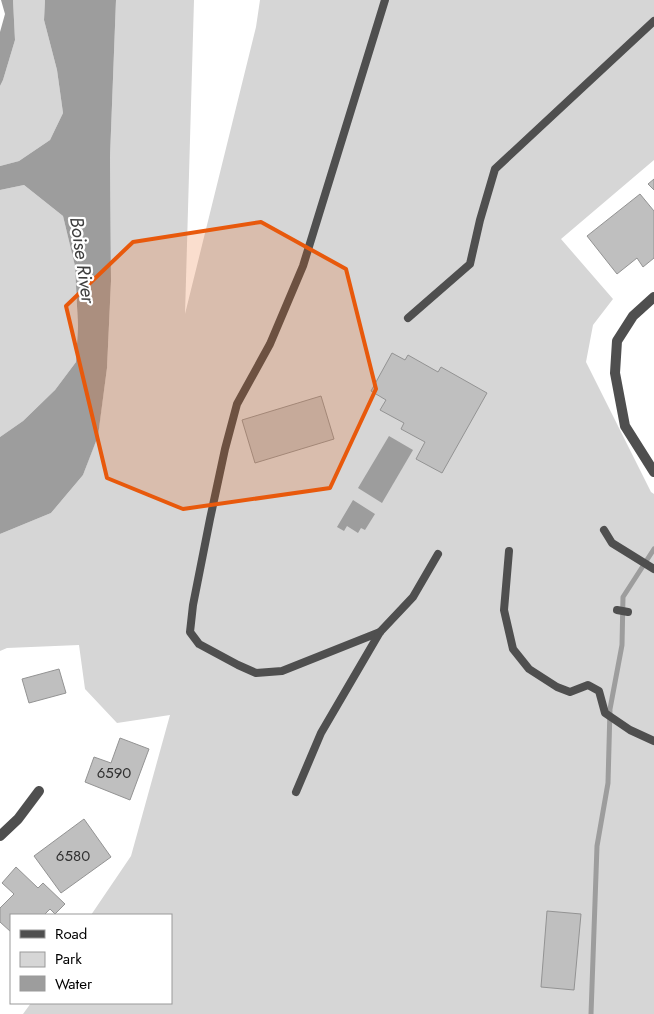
<svg xmlns="http://www.w3.org/2000/svg" width="654" height="1014" viewBox="0 0 654 1014" font-family="Jost,sans-serif">
  <style>
    .green { fill: #d6d6d6 }
    .water { fill: #9d9d9d }
    .lines { fill: none; stroke-linecap: round; stroke-linejoin: round }
    .stream { stroke: #9d9d9d; stroke-width: 5 }
    .building { fill: #bfbfbf; stroke: #939393 }
    .service { stroke: #4f4f4f; stroke-width: 8 }
    .minor { stroke: #4f4f4f; stroke-width: 10 }
    .marked { fill: #e8590c; fill-opacity: 0.2; stroke: #e8590c; stroke-width: 4; stroke-linejoin: round }
    .labels { text-anchor: middle; stroke-width: 4.5; stroke-linejoin: round; paint-order: stroke }
    .number-label { font-size: 15px; fill: #303030 }
    .water-label { font-size: 19px; font-style: italic; fill: #3e3e3e; stroke: #fff }
  </style>
  <rect width="100%" height="100%" fill="#fff"/>
  <g class="green">
    <polygon points="13,0 45,0 44,20 57,70 63,113 50,140 19,161 0,166 0,86 3,80 15,40"/>
    <polygon points="116,0 194,0 185,314 256,27 260,0 654,0 654,160 561,239 613,299 593,325 586,362 651,492 654,494 654,1014 23,1014 31,1003 171,1003 171,915 91,915 131,856 170,715 117,723 85,689 79,645 7,648 0,651 0,534 51,513 83,475 98,435 107,368 111,281 110,157"/>
    <polygon points="24,185 63,216 75,266 78,326 76,362 55,390 23,421 0,437 0,190"/>
  </g>
  <g class="water">
    <polygon points="1,0 13,0 15,40 3,80 0,86 0,32 5,14"/>
    <polygon points="45,0 116,0 110,157 111,281 107,368 98,436 83,475 51,513 0,534 0,437 23,421 55,390 76,362 78,326 75,266 63,216 24,185 0,190 0,166 19,161 50,140 63,113 57,70 44,20"/>
    <polygon points="389,436 413,450 382,503 358,488"/>
    <polygon points="353,500 375,514 365,530 361,528 358,533 347,526 344,531 337,527"/>
  </g>
  <g class="lines">
    <polyline class="stream" points="591,1014 597,846 608,783 610,709 622,645 623,597 654,549"/>
  </g>
  <g class="building">
    <polygon points="654,179 654,190 648,184"/>
    <polygon points="640,194 654,211 654,258 643,267 637,258 617,274 587,236"/>
    <polygon points="392,353 405,360 408,355 438,372 441,367 487,393 442,473 416,459 425,442 401,429 404,423 380,410 386,400 371,391"/>
    <polygon points="321,396 334,439 255,463 242,420"/>
    <polygon points="59,669 66,693 29,703 22,679"/>
    <polygon points="120,738 149,749 130,800 85,782 94,757 111,763"/>
    <polygon points="84,819 111,857 61,893 34,856"/>
    <polygon points="16,867 38,888 43,883 65,904 55,914 50,909 44,915 11,915 11,932 0,922 0,908 14,894 2,883"/>
    <polygon points="547,911 581,914 574,990 541,987"/>
  </g>
  <g class="lines">
    <g class="service">
      <polyline points="408,318 470,264 480,220 495,169 654,21"/>
      <polyline points="604,530 612,543 654,569"/>
      <polyline points="509,551 504,610 513,649 529,669 557,687 570,692 588,685 599,691 605,713 630,730 654,741"/>
      <polyline points="617,610 628,612"/>
      <polyline points="380,632 282,671 256,673 238,665 199,644 190,632 193,605 210,519 225,449 237,404 270,344 303,266 385,0"/>
      <polyline points="296,792 321,733 380,632 413,597 438,554"/>
    </g>
    <g class="minor">
      <polyline points="654,297 633,316 617,341 615,373 625,426 654,472"/>
      <polyline points="0,836 18,819 39,791"/>
    </g>
  </g>
  <path class="marked" d="M261,222L346,269L376,389L330,488L183,509L107,478L66,306L133,242Z"/>
  <g class="labels">
    <g class="number-label">
      <text x="114" y="778">6590</text>
      <text x="73" y="861">6580</text>
    </g>
    <g class="water-label">
      <text transform="translate(83 260) rotate(82)" y="7">Boise River</text>
    </g>
  </g>
  <rect x="10" y="914" width="162" height="90" fill="#ffffff" stroke="#999999"/>
  <rect x="20" y="930" width="25" height="8" fill="#4f4f4f" stroke="#999999"/>
  <text x="55" y="939" font-size="15" fill="#000000">Road</text>
  <rect x="20" y="952" width="25" height="15" fill="#d6d6d6" stroke="#999999"/>
  <text x="55" y="964" font-size="15" fill="#000000">Park</text>
  <rect x="20" y="976" width="25" height="15" fill="#9d9d9d" stroke="#999999"/>
  <text x="55" y="989" font-size="15" fill="#000000">Water</text>
</svg>
